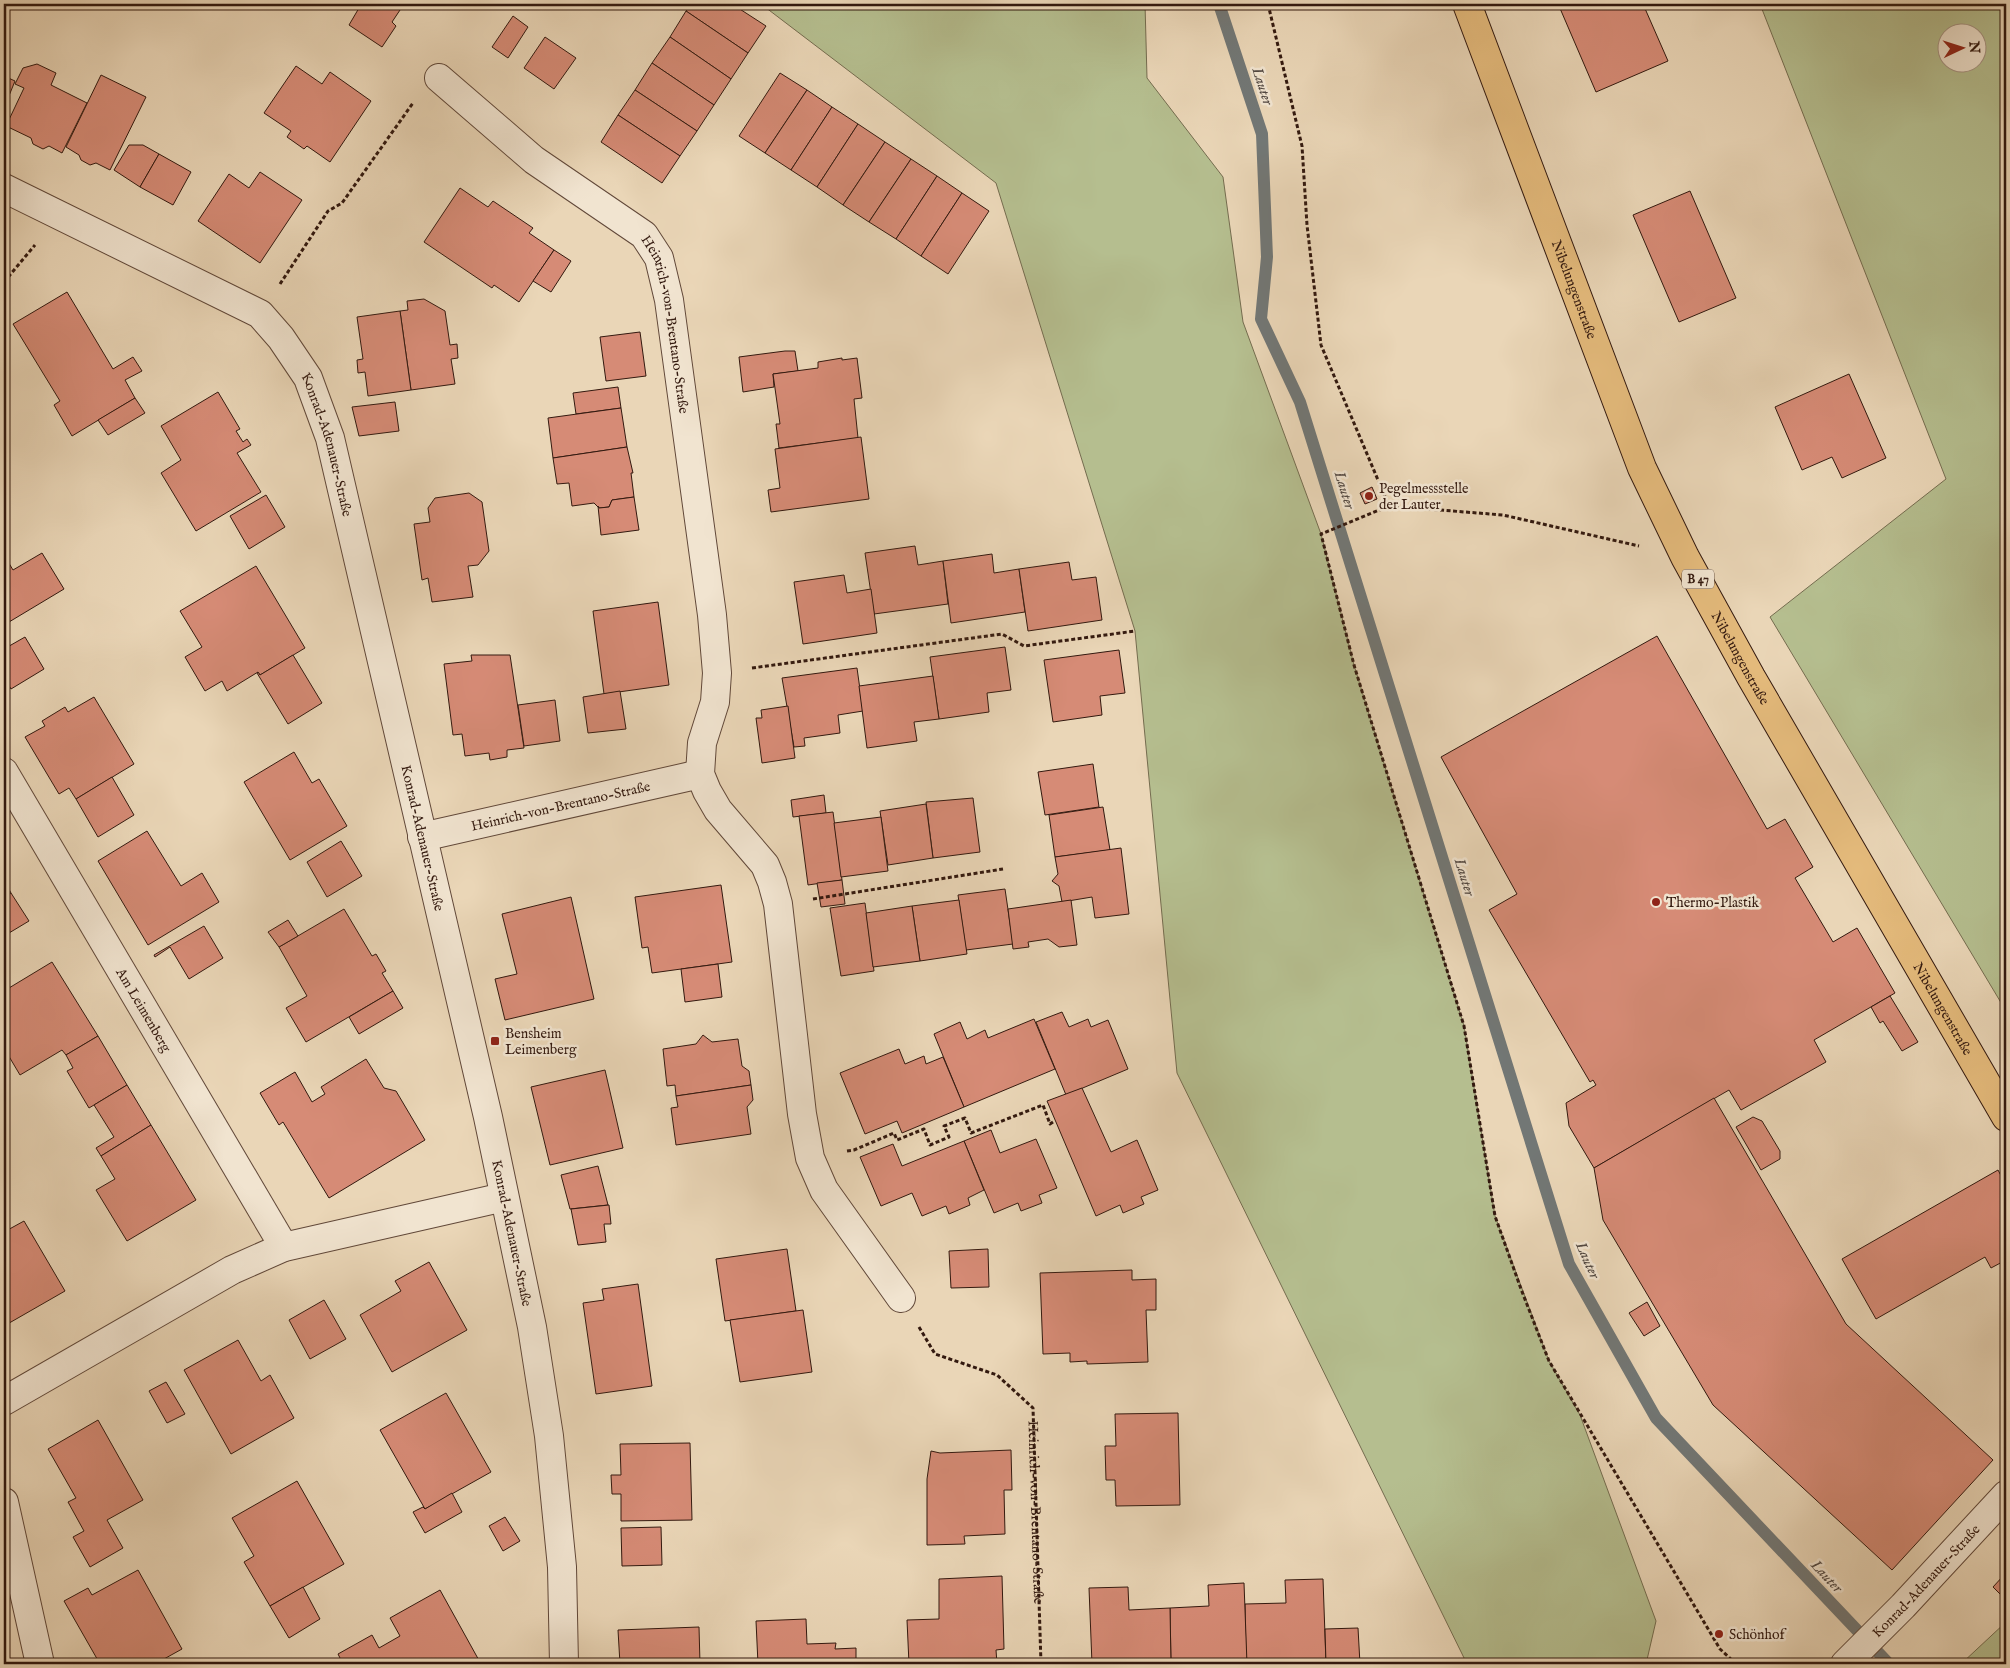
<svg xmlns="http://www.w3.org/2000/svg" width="2010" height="1668" viewBox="0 0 2010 1668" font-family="'IM FELL English',serif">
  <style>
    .green { fill: #b5be8f; stroke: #746c4f; fill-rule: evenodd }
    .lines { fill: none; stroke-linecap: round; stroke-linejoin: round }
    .stream { stroke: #727775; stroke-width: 12 }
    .building { fill: #d68b76; stroke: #33190f }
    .minor-casing { stroke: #614839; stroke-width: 30 }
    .major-casing { stroke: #33190f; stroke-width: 30 }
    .path { stroke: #33190f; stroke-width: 3; stroke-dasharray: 4 2.5; stroke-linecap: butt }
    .minor { stroke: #f1e4d0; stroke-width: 28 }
    .major { stroke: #e5bb7c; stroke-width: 28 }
    .poi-dot { fill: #8f2418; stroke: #f1e4d0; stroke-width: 2 }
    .labels { text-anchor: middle; stroke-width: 5; stroke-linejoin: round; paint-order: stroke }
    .shield { fill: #f1e4d0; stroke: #6c5649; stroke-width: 1 }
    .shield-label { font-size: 12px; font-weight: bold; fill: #33190f }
    .street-label { font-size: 14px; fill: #33190f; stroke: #f1e4d0 }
    .poi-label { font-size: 14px; fill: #33190f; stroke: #f1e4d0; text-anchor: start }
    .water-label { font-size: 15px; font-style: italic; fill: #524842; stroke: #f1e4d0 }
  </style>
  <rect width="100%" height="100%" fill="#ead6b7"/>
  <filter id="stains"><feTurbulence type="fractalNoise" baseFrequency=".004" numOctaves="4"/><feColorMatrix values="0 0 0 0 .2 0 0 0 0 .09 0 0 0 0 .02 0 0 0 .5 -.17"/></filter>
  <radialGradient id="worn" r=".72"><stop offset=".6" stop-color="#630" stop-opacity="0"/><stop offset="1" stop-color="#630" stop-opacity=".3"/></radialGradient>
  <g class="green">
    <polygon points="761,4 1145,4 1147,78 1223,177 1243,322 1321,534 1354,665 1464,1026 1495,1216 1549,1361 1580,1415 1656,1621 1646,1664 1467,1664 1177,1073 1135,631 996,183"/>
    <path d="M1760,4H2006V1011L1770,617L1946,479ZM1948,32H1978V62H1948Z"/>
    <polygon points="2006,1622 2006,1664 1961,1664"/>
  </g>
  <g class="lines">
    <polyline class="stream" points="1219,4 1262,134 1267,257 1261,319 1300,402 1569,1264 1656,1418 1889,1664"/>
  </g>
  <g class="building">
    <polygon points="353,4 413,4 410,9 404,4 392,22 396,26 382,47 349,25 359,8"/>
    <polygon points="538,4 549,4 546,9"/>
    <polygon points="691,4 732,4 766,26 748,53 686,11"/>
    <polygon points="1564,4 1643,4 1668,61 1596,92 1559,6"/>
    <polygon points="686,11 748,53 731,79 670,37"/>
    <polygon points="513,16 528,27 508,58 492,47"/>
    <polygon points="545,37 576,58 554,89 524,68"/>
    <polygon points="670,37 731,79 714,105 652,63"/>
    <polygon points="652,63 714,105 697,131 635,90"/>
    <polygon points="37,64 56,73 51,85 87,103 62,153 49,146 43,149 33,144 31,138 6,126 24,88 15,84 23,68"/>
    <polygon points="296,66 322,84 330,72 371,101 330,162 307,146 304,149 287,137 291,131 264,113"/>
    <polygon points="780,73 807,90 765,153 739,136"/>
    <polygon points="101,75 146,97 110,170 96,163 90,165 81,160 79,155 66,147"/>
    <polygon points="4,76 15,81 4,108"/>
    <polygon points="635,90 697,131 680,156 618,115"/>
    <polygon points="807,90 832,107 791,170 765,153"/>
    <polygon points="832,107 858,124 817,187 791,170"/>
    <polygon points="618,115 680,156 662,183 601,142"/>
    <polygon points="858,124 885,142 843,205 817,187"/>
    <polygon points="885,142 911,159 869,222 843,205"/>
    <polygon points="129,145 143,145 159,154 140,187 114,170"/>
    <polygon points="159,154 191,172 173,205 140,187"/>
    <polygon points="911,159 937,176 896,239 869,222"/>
    <polygon points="260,172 302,200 260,263 198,221 229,174 249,188"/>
    <polygon points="937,176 962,193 921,256 896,239"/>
    <polygon points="460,188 488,207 493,201 533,228 529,233 554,250 519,302 494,285 492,288 424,242"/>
    <polygon points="1690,191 1736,298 1679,322 1633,215"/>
    <polygon points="962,193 989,211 948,274 921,256"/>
    <polygon points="554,250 571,261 551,292 533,281"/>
    <polygon points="67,292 113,369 133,357 142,371 125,380 135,398 72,436 54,405 60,401 13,324"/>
    <polygon points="424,299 445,311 450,345 457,344 458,358 451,359 455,384 411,390 400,311 408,310 407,301"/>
    <polygon points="400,311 411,390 368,396 365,372 358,373 357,360 363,359 357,317"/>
    <polygon points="640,332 646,376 606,381 600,337"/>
    <polygon points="785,351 795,351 798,371 773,374 774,387 743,392 739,357"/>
    <polygon points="842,358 842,360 857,358 862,398 854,399 858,438 779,448 776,424 780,424 773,374 818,368 818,362"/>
    <polygon points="1849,374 1886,458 1842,478 1832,457 1802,470 1775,407"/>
    <polygon points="618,387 621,408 576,414 573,393"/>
    <polygon points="218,392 240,429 236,431 243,442 247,439 251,445 237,453 261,492 196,531 161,473 181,460 161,426"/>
    <polygon points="135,398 145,413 108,435 98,420"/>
    <polygon points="395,402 399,431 359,436 352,407"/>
    <polygon points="621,408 627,447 553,458 548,418"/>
    <polygon points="861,437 869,499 771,512 768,490 780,488 775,449"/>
    <polygon points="627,447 633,473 631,473 634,497 612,500 609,507 599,508 594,503 572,506 569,483 557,484 553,458"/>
    <polygon points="1372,487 1377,499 1365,504 1360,493"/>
    <polygon points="469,493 482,502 489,551 478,565 468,566 473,597 432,602 428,578 422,580 414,524 430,522 428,508 435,498"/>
    <polygon points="266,495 285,527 249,549 230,516"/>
    <polygon points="634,497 639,530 601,535 598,506 599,508 609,507 612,500"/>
    <polygon points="915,546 918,565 943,561 948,604 874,614 865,553"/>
    <polygon points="42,553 64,589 4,625 4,555 13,570"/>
    <polygon points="992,554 994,573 1019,569 1025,612 951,623 943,561"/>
    <polygon points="1069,562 1072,580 1096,577 1102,620 1028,631 1019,569"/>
    <polygon points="256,566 305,648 260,675 258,672 227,691 222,681 205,691 185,657 202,647 180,611"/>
    <polygon points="844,575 847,593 871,589 877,633 803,644 794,582"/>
    <polygon points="658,602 669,685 604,694 593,611"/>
    <polygon points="1657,636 1767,829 1785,819 1813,867 1795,878 1833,942 1857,928 1895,993 1814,1040 1826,1062 1741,1110 1729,1090 1594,1168 1569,1126 1566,1103 1596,1085 1593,1080 1590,1082 1489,910 1517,894 1441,757"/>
    <polygon points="25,637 44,669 11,689 4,677 4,649"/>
    <polygon points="1005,647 1011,690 987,693 989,712 939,719 930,657"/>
    <polygon points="1119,650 1125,693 1100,696 1102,715 1053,722 1044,660"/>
    <polygon points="293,655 322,703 288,724 257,673 258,672 260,675"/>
    <polygon points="471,655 510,655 524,748 507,750 507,757 490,760 489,753 465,756 462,734 453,735 444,664 472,661"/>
    <polygon points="857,668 863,711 838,715 840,733 804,738 805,746 794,747 782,678"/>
    <polygon points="933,676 939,719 914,722 917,741 867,748 859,686"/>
    <polygon points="620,691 626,729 588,733 583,697"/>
    <polygon points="94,697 134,764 76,799 69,788 59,794 25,737 45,726 42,721 65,707 68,712"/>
    <polygon points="555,700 560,741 524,746 518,705"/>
    <polygon points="788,706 795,758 762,763 756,718 762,718 761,710"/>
    <polygon points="294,752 312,783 319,779 347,826 290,860 244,782"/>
    <polygon points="1093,764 1099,807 1045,815 1038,772"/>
    <polygon points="112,777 134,815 98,837 76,799"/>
    <polygon points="824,795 826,813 793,817 791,800"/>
    <polygon points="973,798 980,852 933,858 926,802"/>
    <polygon points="926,804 933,858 888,865 880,811"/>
    <polygon points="1103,807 1110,850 1055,857 1049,815"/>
    <polygon points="833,812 842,880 808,885 799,816"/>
    <polygon points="881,817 888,871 841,877 834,823"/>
    <polygon points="147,831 181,886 202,873 219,902 148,945 98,861"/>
    <polygon points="341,841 362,876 327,897 307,862"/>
    <polygon points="1121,848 1129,914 1095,918 1092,897 1062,902 1059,886 1052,881 1058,874 1055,857"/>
    <polygon points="4,880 11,893 4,897"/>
    <polygon points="842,880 845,904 821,907 817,883"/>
    <polygon points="721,885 732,962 652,973 648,947 642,948 635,897"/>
    <polygon points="1005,889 1013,944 966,950 958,895"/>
    <polygon points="11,893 29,921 4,936 4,897"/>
    <polygon points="571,897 594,999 505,1020 495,979 517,974 502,914"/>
    <polygon points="959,900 967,954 920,961 912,906"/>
    <polygon points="1071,900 1077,945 1059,947 1048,939 1028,942 1029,947 1013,949 1008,909"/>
    <polygon points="865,903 874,971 841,976 830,908"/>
    <polygon points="912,906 920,961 873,967 866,913"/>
    <polygon points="344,909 372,956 376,954 386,971 382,973 393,991 306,1042 286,1008 307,996 279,947"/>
    <polygon points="288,920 298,936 279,947 268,932"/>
    <polygon points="204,926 223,958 189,979 170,947 155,957 154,955"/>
    <polygon points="52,962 98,1036 66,1055 62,1050 20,1075 4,1048 4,991"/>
    <polygon points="718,964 722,997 685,1002 681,969"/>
    <polygon points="393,991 403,1008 359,1034 349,1017"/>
    <polygon points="1890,996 1918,1042 1902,1051 1883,1021 1880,1023 1871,1007"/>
    <polygon points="1062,1012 1069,1027 1088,1019 1091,1027 1108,1020 1128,1069 1066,1095 1036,1022"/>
    <polygon points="1034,1019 1055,1069 964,1107 934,1034 960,1022 967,1039 985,1030 988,1038"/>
    <polygon points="703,1035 712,1042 738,1039 742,1066 749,1071 751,1085 676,1096 675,1085 667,1086 663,1049 696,1044"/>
    <polygon points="98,1036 127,1085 89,1108 67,1071 73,1068 66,1055"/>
    <polygon points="899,1049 905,1064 924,1056 926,1064 943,1057 964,1107 902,1133 897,1121 865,1134 840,1073"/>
    <polygon points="366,1059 384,1088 396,1091 425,1140 329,1198 283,1122 279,1125 260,1093 295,1072 312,1102 325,1094 321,1087"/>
    <polygon points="605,1070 623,1148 550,1165 531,1087"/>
    <polygon points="127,1085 151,1125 101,1156 96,1148 114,1137 94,1105"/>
    <polygon points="751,1085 753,1100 747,1107 751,1134 676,1145 671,1108 678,1107 676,1096"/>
    <polygon points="1082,1088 1111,1152 1137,1140 1158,1190 1141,1197 1144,1204 1123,1213 1120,1205 1096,1216 1047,1101"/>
    <polygon points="1714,1098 1846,1324 1993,1460 1892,1570 1713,1405 1603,1220 1594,1168"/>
    <polygon points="1753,1117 1762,1121 1780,1151 1780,1159 1761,1170 1736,1127"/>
    <polygon points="151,1125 196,1200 127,1241 96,1190 115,1179 101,1156"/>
    <polygon points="991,1130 1000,1153 1036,1139 1057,1188 1039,1195 1042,1203 1021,1211 1018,1203 994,1213 964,1141"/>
    <polygon points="964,1141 984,1190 968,1198 970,1205 949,1214 946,1206 922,1216 912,1193 881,1206 860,1157 893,1144 902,1166"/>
    <polygon points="598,1166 608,1205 570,1209 561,1175"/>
    <polygon points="1998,1170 2006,1185 2006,1260 1991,1268 1985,1257 1876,1319 1842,1259"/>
    <polygon points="609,1205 611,1224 604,1224 606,1242 578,1245 571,1209"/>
    <polygon points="24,1221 65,1291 4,1326 4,1232"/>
    <polygon points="787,1249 796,1311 725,1321 716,1259"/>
    <polygon points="988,1249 989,1287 951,1288 949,1251"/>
    <polygon points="429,1262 467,1330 392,1372 360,1315 401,1291 395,1281"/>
    <polygon points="1132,1270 1132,1280 1156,1279 1156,1310 1146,1310 1148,1362 1087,1364 1087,1361 1070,1362 1070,1353 1043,1354 1040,1273"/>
    <polygon points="638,1284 652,1386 596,1394 583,1303 604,1300 602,1289"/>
    <polygon points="324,1300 346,1339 310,1359 289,1320"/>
    <polygon points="1647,1302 1660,1326 1644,1336 1629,1313"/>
    <polygon points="803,1310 812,1372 740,1382 730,1320"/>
    <polygon points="238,1340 261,1381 270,1375 294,1418 231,1454 184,1370"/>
    <polygon points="166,1382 185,1414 167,1423 149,1391"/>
    <polygon points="446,1393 491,1472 425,1509 380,1430"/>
    <polygon points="1178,1413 1180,1505 1116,1506 1115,1480 1106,1480 1105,1446 1116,1446 1115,1414"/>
    <polygon points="98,1420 143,1500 107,1520 123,1548 90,1567 73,1537 84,1531 68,1502 76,1498 48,1449"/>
    <polygon points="690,1443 692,1520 621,1521 621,1494 612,1494 611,1475 621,1475 620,1444"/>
    <polygon points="1011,1450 1012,1490 1004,1490 1005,1534 964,1536 965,1544 927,1545 927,1479 931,1451 940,1453"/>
    <polygon points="297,1481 344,1564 270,1606 244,1562 254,1556 232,1518"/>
    <polygon points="452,1493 462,1512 425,1533 413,1512 423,1507 425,1509"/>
    <polygon points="505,1517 520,1541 503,1551 489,1526"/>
    <polygon points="661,1527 662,1565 622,1566 621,1528"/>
    <polygon points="2006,1568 2006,1600 1993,1587 2004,1575 2002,1572"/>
    <polygon points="138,1570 182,1649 155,1664 100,1664 64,1601 88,1588 92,1595"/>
    <polygon points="1002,1576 1004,1649 996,1650 997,1664 909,1664 907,1620 939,1619 939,1579"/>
    <polygon points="1323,1579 1326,1664 1287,1664 1287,1660 1246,1661 1245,1604 1286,1603 1285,1580"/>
    <polygon points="1244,1583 1247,1664 1208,1664 1208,1662 1171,1664 1170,1608 1209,1606 1208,1585"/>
    <polygon points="303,1587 320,1619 289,1638 270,1606"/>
    <polygon points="1128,1587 1129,1610 1170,1608 1171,1664 1092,1664 1089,1588"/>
    <polygon points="440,1590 481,1664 343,1664 338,1654 372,1635 379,1648 400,1636 390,1618"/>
    <polygon points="806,1619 807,1644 836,1643 835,1649 856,1648 856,1664 758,1664 756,1621"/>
    <polygon points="699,1627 700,1664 620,1664 618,1630"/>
    <polygon points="1358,1628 1360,1664 1326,1664 1325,1629"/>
  </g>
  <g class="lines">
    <defs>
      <g id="minor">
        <path id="s2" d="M439,78L534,160L644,235L659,258L669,300L712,615L717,673L715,702L702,743L700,774L707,791L718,810L765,865L772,882L778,904L802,1114L810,1158L824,1190L901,1298"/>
        <path id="s3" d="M4,188L260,314L281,338L308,378L330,438L488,1117L532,1327L549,1436L562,1567L564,1664"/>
        <path id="s4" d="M4,772L284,1247"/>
        <path id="s5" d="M422,837L700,774"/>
        <polyline points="4,1401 232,1270 284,1247 504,1197"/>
        <polyline points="4,1502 40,1664"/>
        <path id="s6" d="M1845,1664L1903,1606L2006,1495"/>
      </g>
      <g id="major">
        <path id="s7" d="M1467,4L1642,468L1685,557L1751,677L2006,1117"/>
      </g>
    </defs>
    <use href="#minor" class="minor-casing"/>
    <use href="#major" class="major-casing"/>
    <g class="path">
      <polyline points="1268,4 1302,146 1307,225 1321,345 1389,506 1503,515 1639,546"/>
      <polyline points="4,282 35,245"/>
      <polyline points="280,284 328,211 342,203 413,103"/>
      <polyline points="1389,506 1321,534 1354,665 1464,1026 1495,1216 1521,1289 1549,1361 1720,1649 1736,1664"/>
      <polyline points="752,668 1002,634 1024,646 1135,631"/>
      <polyline points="813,899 1003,869"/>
      <polyline points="847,1151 854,1150 894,1133 897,1140 924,1129 930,1145 949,1137 944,1126 965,1118 971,1133 1043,1105 1050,1124 1053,1122"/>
      <path id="s1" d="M919,1327L935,1354L997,1375L1033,1408L1041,1664"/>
    </g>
    <use href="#minor" class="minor"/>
    <use href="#major" class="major"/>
  </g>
  <g class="poi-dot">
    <circle cx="1369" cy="496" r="5"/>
    <circle cx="1656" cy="902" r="5"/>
    <rect x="490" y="1036" width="10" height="10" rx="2.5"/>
    <circle cx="1719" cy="1634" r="5"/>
  </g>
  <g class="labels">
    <rect class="shield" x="1682" y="569.5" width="32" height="19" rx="4"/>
    <g class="shield-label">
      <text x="1698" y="583">B 47</text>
    </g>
    <g class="street-label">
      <text dy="5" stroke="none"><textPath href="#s7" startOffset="305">Nibelungenstraße</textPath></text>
      <text dy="5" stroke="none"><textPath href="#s2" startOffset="352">Heinrich-von-Brentano-Straße</textPath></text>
      <text dy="5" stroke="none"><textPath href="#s3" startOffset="435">Konrad-Adenauer-Straße</textPath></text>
      <text dy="5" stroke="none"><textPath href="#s7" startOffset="710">Nibelungenstraße</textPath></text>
      <text dy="5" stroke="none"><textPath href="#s5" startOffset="142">Heinrich-von-Brentano-Straße</textPath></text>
      <text dy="5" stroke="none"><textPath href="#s3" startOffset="840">Konrad-Adenauer-Straße</textPath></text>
      <text dy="5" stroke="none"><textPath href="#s7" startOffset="1115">Nibelungenstraße</textPath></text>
      <text dy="5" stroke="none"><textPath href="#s4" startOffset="276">Am Leimenberg</textPath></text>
      <text dy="5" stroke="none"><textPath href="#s3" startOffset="1245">Konrad-Adenauer-Straße</textPath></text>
      <text dy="5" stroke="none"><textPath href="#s1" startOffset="250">Heinrich-von-Brentano-Straße</textPath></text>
      <text dy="5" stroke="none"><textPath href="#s6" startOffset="116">Konrad-Adenauer-Straße</textPath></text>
    </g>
    <g class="poi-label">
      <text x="1379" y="493">Pegelmessstelle<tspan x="1379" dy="16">der Lauter</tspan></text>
      <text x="1666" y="907">Thermo-Plastik</text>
      <text x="505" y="1038">Bensheim<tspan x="505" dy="16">Leimenberg</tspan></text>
      <text x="1729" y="1639">Schönhof</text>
    </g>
    <g class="water-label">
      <text transform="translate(1263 86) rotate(72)" y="5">Lauter</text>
      <text transform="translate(1345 490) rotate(73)" y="5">Lauter</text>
      <text transform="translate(1465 877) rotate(73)" y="5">Lauter</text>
      <text transform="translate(1588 1260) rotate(66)" y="5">Lauter</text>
      <text transform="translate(1827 1576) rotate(47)" y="5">Lauter</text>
    </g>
  </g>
  <rect width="2010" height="1668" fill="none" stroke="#ead6b7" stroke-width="20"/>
  <rect x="5" y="5" width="2000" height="1658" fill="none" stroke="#33190f" stroke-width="2.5"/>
  <rect x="10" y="10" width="1990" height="1648" fill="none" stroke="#33190f"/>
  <g transform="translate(1962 48) rotate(86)"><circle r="24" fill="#f1e4d0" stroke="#a59383"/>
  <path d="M0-4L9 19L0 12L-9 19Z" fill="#8f2418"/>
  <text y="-8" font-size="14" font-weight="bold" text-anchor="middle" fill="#33190f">N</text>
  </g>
  <rect width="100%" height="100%" filter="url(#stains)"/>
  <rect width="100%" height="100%" fill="url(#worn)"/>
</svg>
